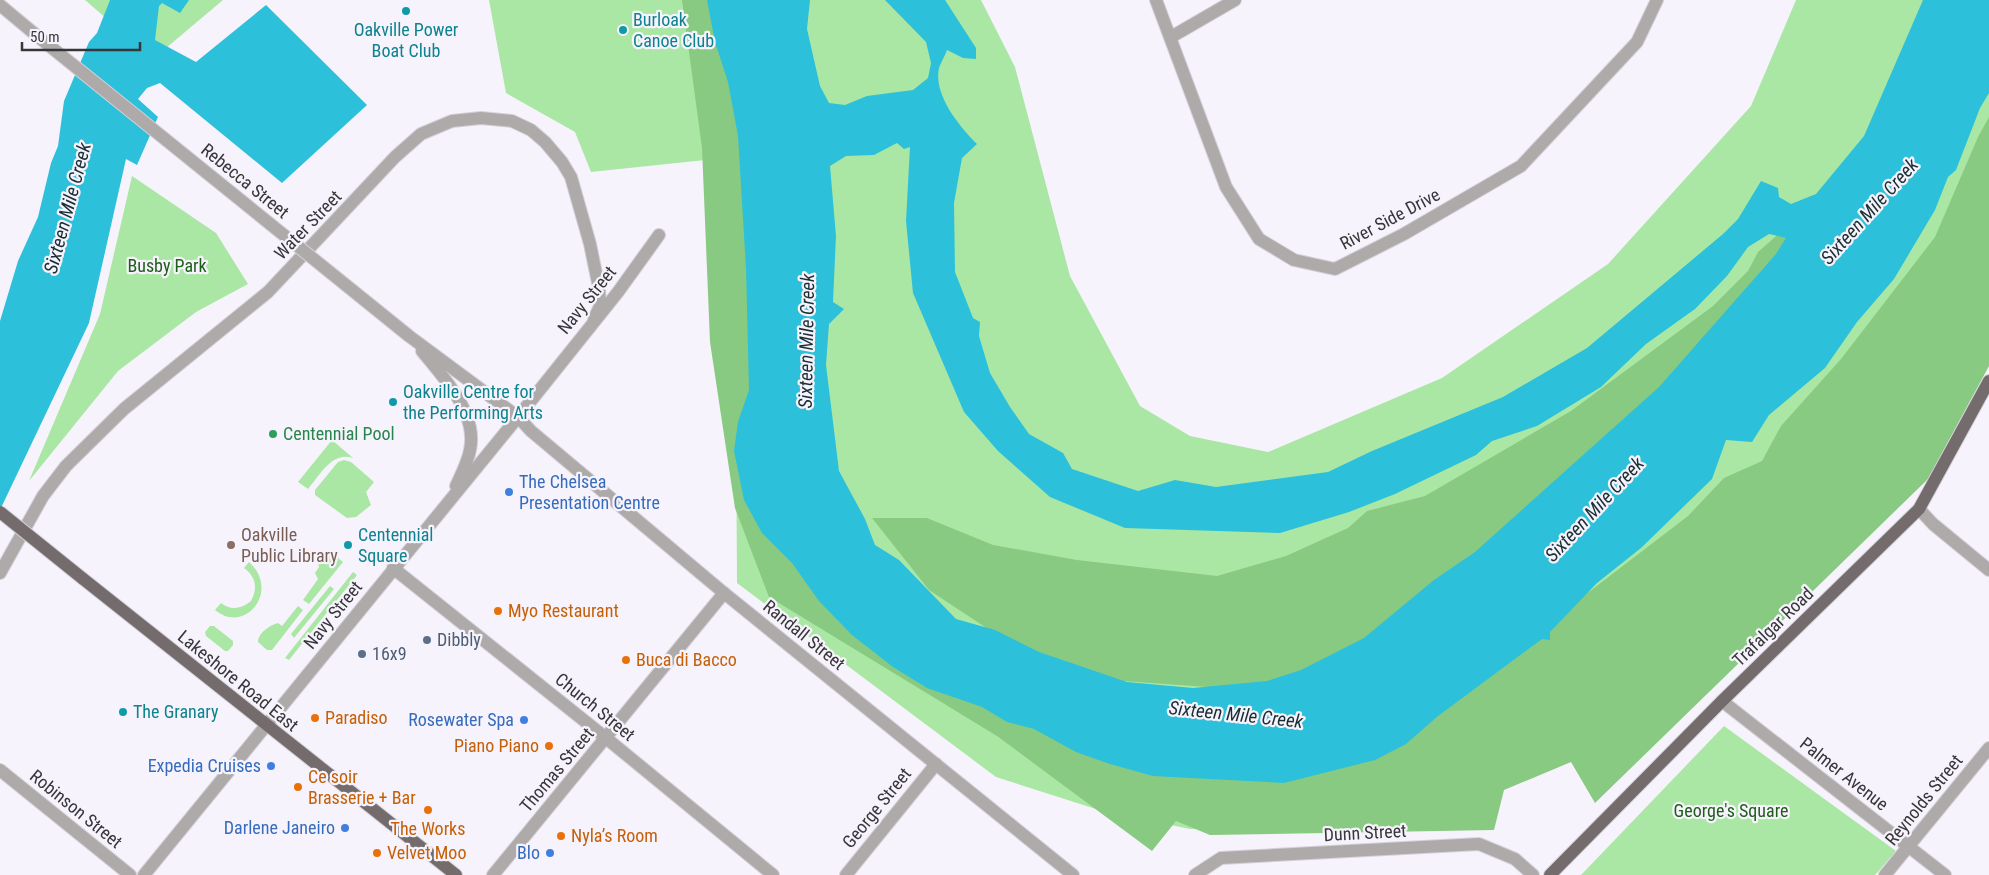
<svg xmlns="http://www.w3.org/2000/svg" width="1989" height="875" viewBox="0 0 1989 875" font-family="'Roboto Condensed',sans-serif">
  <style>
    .green { fill: #aae7a4 }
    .forest { fill: #88ca81 }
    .water { fill: #2dc0da; fill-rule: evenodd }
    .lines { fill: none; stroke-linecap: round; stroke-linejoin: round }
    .minor-casing { stroke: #d4d1d9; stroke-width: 14 }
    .major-casing { stroke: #d4d1d9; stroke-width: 14 }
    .minor { stroke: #aeaaaa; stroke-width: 12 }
    .major { stroke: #746c6c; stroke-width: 12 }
    .minor-bridge-casing { stroke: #d4d1d9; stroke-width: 14; stroke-linecap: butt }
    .major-bridge-casing { stroke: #d4d1d9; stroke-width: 14; stroke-linecap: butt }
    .minor-bridge { stroke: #aeaaaa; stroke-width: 12 }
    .major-bridge { stroke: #746c6c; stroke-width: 12 }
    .culture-dot { fill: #0f9aa8; stroke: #f7f3fc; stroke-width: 2 }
    .leisure-dot { fill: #2e9e5b; stroke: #f7f3fc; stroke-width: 2 }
    .shop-dot { fill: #3f7fe0; stroke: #f7f3fc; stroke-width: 2 }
    .education-dot { fill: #8d6e63; stroke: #f7f3fc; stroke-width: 2 }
    .food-dot { fill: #e8710a; stroke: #f7f3fc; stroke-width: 2 }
    .service-dot { fill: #5c6f8a; stroke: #f7f3fc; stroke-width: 2 }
    .labels { text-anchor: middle; stroke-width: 4.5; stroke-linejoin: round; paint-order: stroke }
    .culture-label { font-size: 18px; fill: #0d838f; stroke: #f7f3fc; text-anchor: start }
    .street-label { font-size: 18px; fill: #373639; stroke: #f7f3fc }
    .park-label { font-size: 18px; fill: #1d5e18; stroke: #f7f3fc }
    .leisure-label { font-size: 18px; fill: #27864d; stroke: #f7f3fc; text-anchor: start }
    .shop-label { font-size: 18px; fill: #366cbe; stroke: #f7f3fc; text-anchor: end }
    .education-label { font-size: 18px; fill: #785e54; stroke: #f7f3fc; text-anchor: start }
    .food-label { font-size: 18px; fill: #c56008; stroke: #f7f3fc; text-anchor: start }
    .service-label { font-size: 18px; fill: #4e5e75; stroke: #f7f3fc; text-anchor: start }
    .water-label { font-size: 19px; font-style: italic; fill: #182f34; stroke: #f7f3fc }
  </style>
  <rect width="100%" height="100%" fill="#f7f3fc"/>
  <g class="green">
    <polygon points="85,0 223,0 153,59"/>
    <polygon points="489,0 981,0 1015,67 1070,276 1140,406 1190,436 1268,452 1442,378 1608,264 1751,106 1796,0 1989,0 1989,223 1804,487 1340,824 1190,829 1099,810 996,777 737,583 736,418 705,160 591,172 575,132 506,93"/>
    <polygon points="132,176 216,233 248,284 196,312 118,371 29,481 100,314"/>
    <path d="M332,440L353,458C332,451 320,475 308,489L298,482Z"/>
    <polygon points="344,460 351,462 374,482 366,492 371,505 356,517 347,518 315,495 315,490 338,462"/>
    <polygon points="327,553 332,553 343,562 309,604 303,600 318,579 315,573 319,567 318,563"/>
    <path d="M249,562C281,591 245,635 215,610L221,603C231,611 241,609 251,601C258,588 256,577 244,568Z"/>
    <polygon points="353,572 357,575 289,660 285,658"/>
    <polygon points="330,586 334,589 294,638 291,634"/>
    <path d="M298,606L303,610L272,650H267L258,642C258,633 270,625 278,623L282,626Z"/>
    <polygon points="210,626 214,626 233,641 233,645 228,651 225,651 206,636 205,632"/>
    <polygon points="1724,726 1896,851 1875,875 1581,875"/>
  </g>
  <g class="forest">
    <polygon points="682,0 737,0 761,489 1147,752 1551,621 1688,516 1724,478 1762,461 1781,426 1841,359 1935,237 1978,137 1989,117 1989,366 1928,479 1595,803 1571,762 1504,790 1494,830 1210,835 1176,821 1152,851 997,736 769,597 735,508 710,342 702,148"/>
    <polygon points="1789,225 1797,229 1721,354 1393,637 1284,683 1221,688 1109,680 1050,662 994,633 929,590 872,518 927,518 993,545 1077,560 1217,576 1286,556 1348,528 1367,511 1425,496 1571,411 1713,306 1748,271 1758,252"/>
  </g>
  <g class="water">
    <polygon points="110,0 189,0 180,13 162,3 159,6 155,40 196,62 266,5 367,105 282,183 160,83 147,88 138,99 158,117 137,165 126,159 89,323 0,510 0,321 18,261 38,217 51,163 58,146 64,101 89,42 97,33"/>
    <path d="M707,0H810L807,29L820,86L829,103L845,105L867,96L913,90L928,78L931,63L926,42L885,0H945L976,48V59L963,58L947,50C945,56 941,62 939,68C933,95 960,127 977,144L962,158L954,203L955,272L973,318L980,322L979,336L990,373L1010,407L1029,434L1063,453L1072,469L1138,491L1175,480L1216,487L1328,472L1372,451L1503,397L1587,348L1723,234L1738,219L1761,181L1778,188L1779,197L1791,204L1816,194L1864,136L1923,0H1989V93L1980,108L1956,170L1948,177L1935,210L1894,279L1857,322L1825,368L1769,415L1752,442L1726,440L1712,479L1641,548L1597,583L1550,632V640L1542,639L1438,716L1406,744L1375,760L1284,783L1153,776L1110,764L1076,752L1034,729L1007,722L982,707L927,688L893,667L852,635L819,601L792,563L762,533L744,500L734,451L738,422L749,390L746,268L738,136L728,82L715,42ZM897,143L904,149L910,147L906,221L913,293L964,412L998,451L1050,497L1125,528L1280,533L1349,512L1395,494L1476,455L1492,441L1537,426L1601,387L1646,344L1695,309L1727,276L1748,247L1769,234L1786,238L1776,254L1659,387L1475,552L1434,580L1364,638L1301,670L1267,681L1193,688L1127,682L1039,652L995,630L956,619L899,560L875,545L865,519L839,471L826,365L829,324L844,309L833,302L836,236L830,166L846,156L874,155Z"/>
  </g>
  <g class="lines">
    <defs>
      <g id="minor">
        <polyline points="1156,0 1226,187 1259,239 1294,260 1335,269 1404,234 1521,166 1637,42 1657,0"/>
        <polyline points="0,5 36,35"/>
        <polyline points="1171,37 1235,0"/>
        <polyline points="409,336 518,417 531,431 724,593 1073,875"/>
        <path d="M422,351C443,377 478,413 470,450C468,462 461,475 456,486"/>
        <polyline points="1919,509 1933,524 1989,570"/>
        <polyline points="393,568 606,738 773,875"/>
        <polyline points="0,573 43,496 66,466 124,409 268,292 395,157 421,134 452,121 481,118 512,121 531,130 545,142 562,162 571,177 590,244 599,288 600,306 594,319"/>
        <polyline points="1722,701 1945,875"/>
        <polyline points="0,770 130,875"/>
        <polyline points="144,875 518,417 618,292 659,235"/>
        <polyline points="493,875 724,593"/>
        <polyline points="846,875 936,764"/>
        <polyline points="1195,875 1221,858 1479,844 1515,859 1533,875"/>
        <polyline points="1885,875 1989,748"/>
      </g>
      <g id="major">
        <polyline points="82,578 456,875"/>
        <polyline points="1550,875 1722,701 1919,509 1989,381"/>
      </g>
    </defs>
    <use href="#minor" class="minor-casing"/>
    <use href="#major" class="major-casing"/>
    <use href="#minor" class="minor"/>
    <use href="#major" class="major"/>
    <defs>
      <polyline id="minor-bridge" points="36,35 409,336"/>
      <polyline id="major-bridge" points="0,512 82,578"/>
    </defs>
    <use href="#minor-bridge" class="minor-bridge-casing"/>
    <use href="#major-bridge" class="major-bridge-casing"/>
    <use href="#minor-bridge" class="minor-bridge"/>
    <use href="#major-bridge" class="major-bridge"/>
  </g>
  <g class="culture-dot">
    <circle cx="406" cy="11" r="5"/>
    <circle cx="623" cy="30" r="5"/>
    <circle cx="393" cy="402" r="5"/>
    <circle cx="348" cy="545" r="5"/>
    <circle cx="123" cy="712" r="5"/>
  </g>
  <circle class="leisure-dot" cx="273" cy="434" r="5"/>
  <g class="shop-dot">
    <circle cx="509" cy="492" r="5"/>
    <circle cx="524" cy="720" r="5"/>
    <circle cx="271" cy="766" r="5"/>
    <circle cx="345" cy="828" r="5"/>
    <circle cx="550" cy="853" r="5"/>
  </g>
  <circle class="education-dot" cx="231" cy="545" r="5"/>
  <g class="food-dot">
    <circle cx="498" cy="611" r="5"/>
    <circle cx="626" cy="660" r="5"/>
    <circle cx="315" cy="718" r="5"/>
    <circle cx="549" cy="746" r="5"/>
    <circle cx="298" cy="787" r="5"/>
    <circle cx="428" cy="810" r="5"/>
    <circle cx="561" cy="836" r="5"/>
    <circle cx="377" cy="853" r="5"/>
  </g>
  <g class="service-dot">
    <circle cx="427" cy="640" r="5"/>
    <circle cx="362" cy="654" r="5"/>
  </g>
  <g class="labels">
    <g class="culture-label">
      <text x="633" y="26">Burloak<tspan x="633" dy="21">Canoe Club</tspan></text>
      <text x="406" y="36" text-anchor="middle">Oakville Power<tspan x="406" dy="21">Boat Club</tspan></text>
      <text x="403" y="398">Oakville Centre for<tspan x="403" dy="21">the Performing Arts</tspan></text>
      <text x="358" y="541">Centennial<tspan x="358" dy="21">Square</tspan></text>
      <text x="133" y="718">The Granary</text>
    </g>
    <g class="street-label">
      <text transform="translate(245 181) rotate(39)" y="6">Rebecca Street</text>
      <text transform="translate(1390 219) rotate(-28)" y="6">River Side Drive</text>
      <text transform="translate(308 225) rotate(-46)" y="6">Water Street</text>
      <text transform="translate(587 300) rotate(-51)" y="6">Navy Street</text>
      <text transform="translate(333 615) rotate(-51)" y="6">Navy Street</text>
      <text transform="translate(1773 627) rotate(-44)" y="6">Trafalgar Road</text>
      <text transform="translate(804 635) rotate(39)" y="6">Randall Street</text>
      <text transform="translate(238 681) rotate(39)" y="6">Lakeshore Road East</text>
      <text transform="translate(595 707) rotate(39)" y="6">Church Street</text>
      <text transform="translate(557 770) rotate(-50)" y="6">Thomas Street</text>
      <text transform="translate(1844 774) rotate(38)" y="6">Palmer Avenue</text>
      <text transform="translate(1924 800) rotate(-51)" y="6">Reynolds Street</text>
      <text transform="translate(877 808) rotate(-51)" y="6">George Street</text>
      <text transform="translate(76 809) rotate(39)" y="6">Robinson Street</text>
      <text transform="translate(1365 833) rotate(-3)" y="6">Dunn Street</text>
    </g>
    <g class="park-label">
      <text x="167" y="272">Busby Park</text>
      <text x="1731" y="817">George's Square</text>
    </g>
    <g class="leisure-label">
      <text x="283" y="440">Centennial Pool</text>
    </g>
    <g class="shop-label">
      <text x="519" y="488" text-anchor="start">The Chelsea<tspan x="519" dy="21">Presentation Centre</tspan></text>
      <text x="514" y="726">Rosewater Spa</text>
      <text x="261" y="772">Expedia Cruises</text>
      <text x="335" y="834">Darlene Janeiro</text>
      <text x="540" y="859">Blo</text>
    </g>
    <g class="education-label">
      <text x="241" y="541">Oakville<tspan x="241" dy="21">Public Library</tspan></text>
    </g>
    <g class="food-label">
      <text x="508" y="617">Myo Restaurant</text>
      <text x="636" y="666">Buca di Bacco</text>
      <text x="325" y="724">Paradiso</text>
      <text x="539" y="752" text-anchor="end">Piano Piano</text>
      <text x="308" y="783">Ce soir<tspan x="308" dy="21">Brasserie + Bar</tspan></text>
      <text x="428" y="835" text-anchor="middle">The Works</text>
      <text x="571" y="842">Nyla’s Room</text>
      <text x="387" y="859">Velvet Moo</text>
    </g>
    <g class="service-label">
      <text x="437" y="646">Dibbly</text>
      <text x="372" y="660">16x9</text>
    </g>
    <g class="water-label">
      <text transform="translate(67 208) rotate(-75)" y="7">Sixteen Mile Creek</text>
      <text transform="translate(1869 211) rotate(-48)" y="7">Sixteen Mile Creek</text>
      <text transform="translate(806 341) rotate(-89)" y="7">Sixteen Mile Creek</text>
      <text transform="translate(1594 509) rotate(-47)" y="7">Sixteen Mile Creek</text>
      <text transform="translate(1236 714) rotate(6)" y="7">Sixteen Mile Creek</text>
    </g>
  </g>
  <path d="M22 42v8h118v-8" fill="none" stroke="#373639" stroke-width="2.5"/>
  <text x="30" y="42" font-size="15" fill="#373639" stroke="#f7f3fc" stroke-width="4" paint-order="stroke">50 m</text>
</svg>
